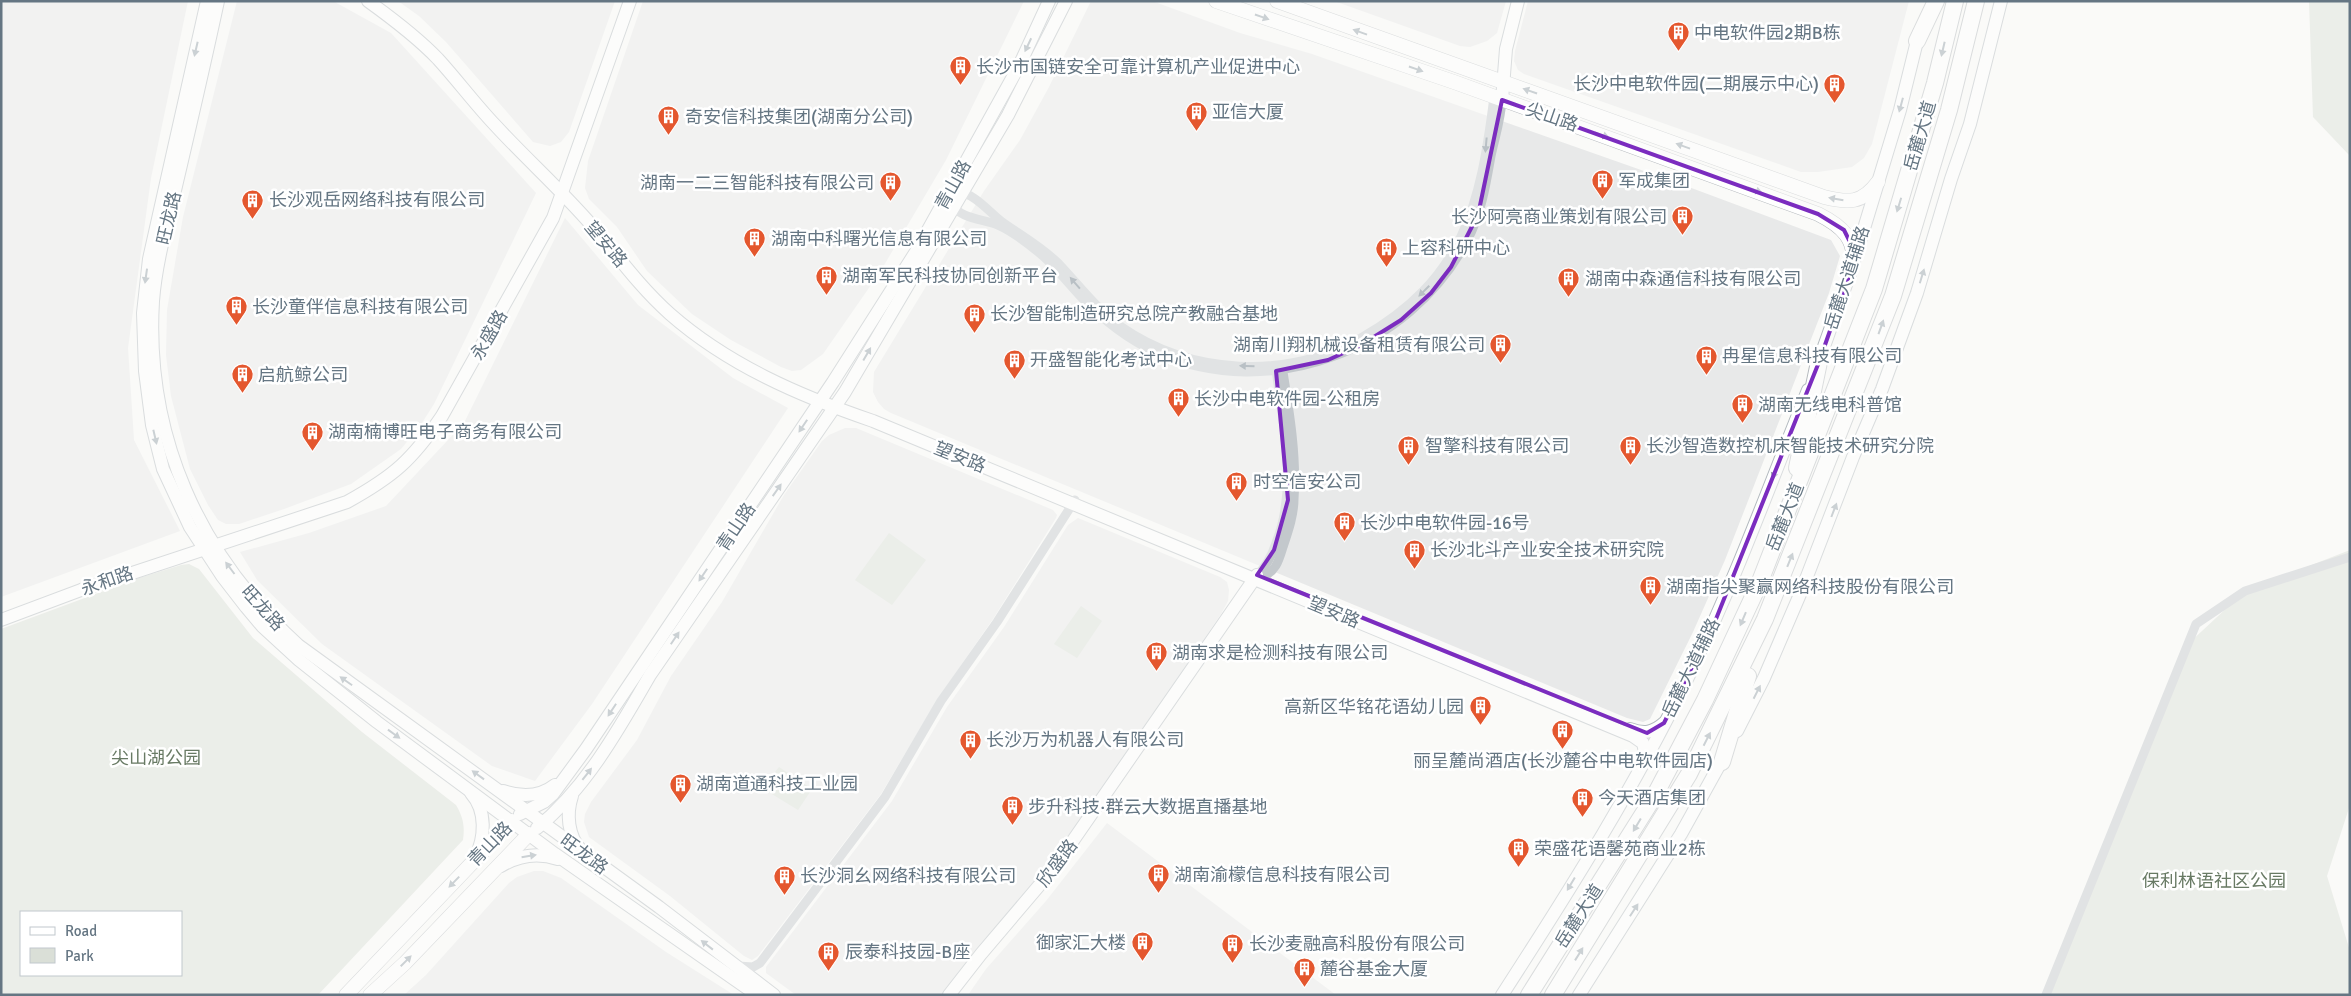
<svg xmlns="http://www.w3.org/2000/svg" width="2351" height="996" viewBox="0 0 2351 996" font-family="Signika,'Noto Sans SC',sans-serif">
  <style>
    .built { fill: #e8e9e9 }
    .green { fill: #dadfd7; fill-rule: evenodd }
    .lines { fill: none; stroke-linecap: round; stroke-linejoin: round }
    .secondary-casing { stroke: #b3babf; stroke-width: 14 }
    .primary-casing { stroke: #b5babe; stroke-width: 15 }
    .highway-casing { stroke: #b4b9bd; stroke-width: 18 }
    .street { stroke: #c3c8cc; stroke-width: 9 }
    .secondary { stroke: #fff; stroke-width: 12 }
    .primary { stroke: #fff; stroke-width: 14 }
    .highway { stroke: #fff; stroke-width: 16 }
    .oneway { fill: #939fa8 }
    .oneway2 { fill: #6a7a87 }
    .marked { fill: none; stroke: #7b2cbf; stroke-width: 4; stroke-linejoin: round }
    .labels { text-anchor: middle; stroke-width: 5; stroke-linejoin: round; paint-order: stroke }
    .poi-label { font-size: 18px; fill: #657683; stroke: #fff; text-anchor: start }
    .street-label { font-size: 18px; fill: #657683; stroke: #fff }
    .park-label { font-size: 18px; fill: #687a64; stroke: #fff }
  </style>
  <rect width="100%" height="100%" fill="#fafaf8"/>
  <g class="built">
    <polygon points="1,1 188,1 151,178 128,348 134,440 180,531 1,597"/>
    <polygon points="237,1 333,1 391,33 536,193 434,404 420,426 401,449 351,484 284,509 239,524 226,524 218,520 208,505 190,469 171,396 166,355 167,310 183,217"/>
    <polygon points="398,1 615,1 569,132 561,142 550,146 533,142 446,42 419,16"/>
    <polygon points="643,1 1024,1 946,160 880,272 823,354 801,370 792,371 781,367 731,340 692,314 647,271 617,227 589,199 585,188 588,161"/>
    <polygon points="1091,1 1152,1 1240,33 1312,54 1678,183 1831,240 1840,256 1829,293 1725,560 1693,632 1650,719 1643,722 1627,718 891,413 884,409 878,402 873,392 874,372 984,191 1020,140 1049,87"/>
    <polygon points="1334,1 1506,1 1497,33 1487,41 1470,47 1460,46"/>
    <polygon points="1528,1 1909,1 1872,144 1864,158 1852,167 1818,172 1801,172 1524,74 1518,70 1514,61 1515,51"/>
    <polygon points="565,218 638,305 733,378 788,408 592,704 535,781 492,766 322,644 257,580 240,552 309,533 386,506 464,423"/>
    <polygon points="845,428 856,428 868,433 1053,510 1057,515 1056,518 993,619 939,697 881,794 758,956 752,960 744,956 670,896 589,837 584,822 585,814 591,802 637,740 671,676 722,602 784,495 822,441 829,435"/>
    <polygon points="1078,518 1220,577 1227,582 1229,590 1228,601 1221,614 1080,822 1038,879 976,952 942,995 796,995 766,973 766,967 892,801 947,707 1004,627 1068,525"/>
    <polygon points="1107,823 1336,995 968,995 986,969 1046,901"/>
    <polygon points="534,871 543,871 561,878 666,952 734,995 404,995 426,975 509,883 517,877"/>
  </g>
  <g class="green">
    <polygon points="2309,1 2350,1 2350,156 2313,117"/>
    <polygon points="889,533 926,560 892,605 855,580"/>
    <polygon points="2350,550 2350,805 2327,876 2350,951 2350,995 2046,995 2188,644 2245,591"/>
    <path d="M189,564L199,569L253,638L362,732L456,805C463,817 465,826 463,840L318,995H1V629L136,579L181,565ZM181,912V975H21V912Z"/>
    <polygon points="1081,606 1102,621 1077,658 1054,644"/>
    <polygon points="779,767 812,789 798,810 762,788"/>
  </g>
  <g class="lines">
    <defs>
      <g id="secondary">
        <polyline points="207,1 149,259 143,313 145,371 152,425 163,469 190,527 222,576 246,607 262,626 299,660 377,722 555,854 757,995"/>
        <path d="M218,1C205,62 191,122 177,182C168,221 156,261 153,301C145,436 199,555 298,645L659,907L774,995"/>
        <path d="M368,1C393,19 417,37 438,59C458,81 475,104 495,125C529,162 568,196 600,235C622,262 643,290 670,314C728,365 800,396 873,421L1633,736L1643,743L1645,752L1644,763"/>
        <polyline points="1502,100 1506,49 1518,1"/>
        <polyline points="1816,369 1852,268 1900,110 1919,33"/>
        <path d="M1,620L81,590L347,502C394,476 412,460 442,416L553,218L630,1"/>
        <path d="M1630,729C1644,734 1653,733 1664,723"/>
        <polyline points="1737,731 1764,678 1801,592 1853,457 1882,389 1917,293 1951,179 1970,124 2001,1"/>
        <path d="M503,791C521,797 540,797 555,785"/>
        <path d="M471,793C487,811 485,838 475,858"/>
        <path d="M572,796C566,814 568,836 581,850"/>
        <polyline points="520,814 544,802 553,794 586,749 833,382 917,250 1019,66 1049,1"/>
        <path d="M537,828C586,788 619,729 650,675L845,392L1008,115L1066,1"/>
        <path d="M501,866C519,855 537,852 558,859"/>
        <polyline points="949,995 981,954 1054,868 1257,575"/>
        <path d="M1502,995C1570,890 1638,782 1692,669C1736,578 1770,484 1808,390"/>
        <polyline points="1579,995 1681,834 1726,753"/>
      </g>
      <g id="primary">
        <path d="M1216,1L1454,82L1818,214C1842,226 1858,240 1852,268"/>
        <path d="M1277,1L1824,197C1848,203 1862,204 1878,182"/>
        <polyline points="346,995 512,821"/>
        <polyline points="370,995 405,963 529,834"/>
      </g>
      <g id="highway">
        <polyline points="1917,41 1936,1"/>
        <polyline points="1797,468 1819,362"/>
        <polyline points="1722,762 1748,676"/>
        <polyline points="1529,995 1655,795 1705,700 1759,584 1874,289 1935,83 1955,1"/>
        <polyline points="1553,995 1689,774 1765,619 1893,296 1949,110 1976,1"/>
      </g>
    </defs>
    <use href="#secondary" class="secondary-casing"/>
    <use href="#primary" class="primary-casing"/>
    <use href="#highway" class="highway-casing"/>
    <g class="street">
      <path d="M957,193C973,191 989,212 1001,221C1020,235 1041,246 1059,264C1079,285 1096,308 1120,326C1190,375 1287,380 1361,338C1464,279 1480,207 1494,97"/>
      <path d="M951,203C959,219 984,219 998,225C1014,232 1030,245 1043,256C1057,269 1069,284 1082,298C1103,320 1129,340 1157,353C1271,403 1409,350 1467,241C1481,215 1486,185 1491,156C1495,137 1501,119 1502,100"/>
      <path d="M1257,575C1267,566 1272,555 1276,543C1298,487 1283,426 1276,369"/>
      <path d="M1262,577C1276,572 1279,560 1283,547C1288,532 1294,515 1294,499C1297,455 1289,409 1282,366"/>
      <polyline points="738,966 753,967 760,963 885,797 941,701 997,622 1075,500"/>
      <polyline points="2046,995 2196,624 2245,591 2350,557"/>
    </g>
    <use href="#secondary" class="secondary"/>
    <use href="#primary" class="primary"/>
    <use href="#highway" class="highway"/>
  </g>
  <defs><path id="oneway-solid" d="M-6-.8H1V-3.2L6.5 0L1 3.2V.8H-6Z" transform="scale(1.25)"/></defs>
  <g class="oneway">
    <use href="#oneway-solid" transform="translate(1262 17) rotate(19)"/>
    <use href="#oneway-solid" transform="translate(1360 32) rotate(-160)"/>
    <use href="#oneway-solid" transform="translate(1028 45) rotate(115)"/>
    <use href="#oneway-solid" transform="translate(196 49) rotate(103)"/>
    <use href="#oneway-solid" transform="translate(1943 49) rotate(103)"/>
    <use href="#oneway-solid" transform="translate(1416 69) rotate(19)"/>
    <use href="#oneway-solid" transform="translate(1530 91) rotate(-161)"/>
    <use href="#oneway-solid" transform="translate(1901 105) rotate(105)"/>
    <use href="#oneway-solid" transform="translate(1602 135) rotate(19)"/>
    <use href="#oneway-solid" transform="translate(1683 146) rotate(-160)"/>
    <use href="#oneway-solid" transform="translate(1755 190) rotate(20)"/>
    <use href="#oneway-solid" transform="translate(1836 199) rotate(-170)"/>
    <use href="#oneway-solid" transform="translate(1899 205) rotate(107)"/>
    <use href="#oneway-solid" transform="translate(146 276) rotate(98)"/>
    <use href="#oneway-solid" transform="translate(1922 276) rotate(-73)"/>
    <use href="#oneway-solid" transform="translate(1881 327) rotate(-70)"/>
    <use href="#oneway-solid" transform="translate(867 354) rotate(-60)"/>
    <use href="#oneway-solid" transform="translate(803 426) rotate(124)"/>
    <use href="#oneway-solid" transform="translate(155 437) rotate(77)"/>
    <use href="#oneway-solid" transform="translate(1775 472) rotate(111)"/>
    <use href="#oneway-solid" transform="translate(777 490) rotate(-55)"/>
    <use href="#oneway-solid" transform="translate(1834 510) rotate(-69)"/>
    <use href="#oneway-solid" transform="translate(1790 560) rotate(-68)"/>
    <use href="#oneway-solid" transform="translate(230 568) rotate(-127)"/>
    <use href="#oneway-solid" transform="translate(703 575) rotate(124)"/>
    <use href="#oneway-solid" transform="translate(1743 619) rotate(113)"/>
    <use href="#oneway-solid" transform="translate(675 638) rotate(-56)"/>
    <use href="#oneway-solid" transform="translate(346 681) rotate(-145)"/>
    <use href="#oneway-solid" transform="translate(1757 692) rotate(-63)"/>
    <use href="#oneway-solid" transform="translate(612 710) rotate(123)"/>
    <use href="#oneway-solid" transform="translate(394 734) rotate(36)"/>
    <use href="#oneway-solid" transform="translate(1707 739) rotate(-63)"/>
    <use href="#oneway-solid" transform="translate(587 774) rotate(-52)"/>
    <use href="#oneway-solid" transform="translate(478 775) rotate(-144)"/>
    <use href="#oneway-solid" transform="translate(1637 825) rotate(121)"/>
    <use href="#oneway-solid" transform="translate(529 856) rotate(-9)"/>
    <use href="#oneway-solid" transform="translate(454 882) rotate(134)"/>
    <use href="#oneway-solid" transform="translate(1571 884) rotate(121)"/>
    <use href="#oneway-solid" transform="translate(1634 910) rotate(-57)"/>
    <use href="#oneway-solid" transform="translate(707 945) rotate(-142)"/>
    <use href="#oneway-solid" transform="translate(1579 954) rotate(-58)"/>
    <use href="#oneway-solid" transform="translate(406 961) rotate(-45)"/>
  </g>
  <g class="oneway2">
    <use href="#oneway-solid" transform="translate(1486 145) rotate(95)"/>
    <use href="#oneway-solid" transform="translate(1075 283) rotate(-131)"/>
    <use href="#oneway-solid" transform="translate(1424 291) rotate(135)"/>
    <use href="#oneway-solid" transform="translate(1247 366) rotate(-178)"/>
  </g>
  <path d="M0 0H2351V996H0ZM1502,100L1818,214L1844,230L1853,248L1852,268L1819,362L1716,619L1664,723L1647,733L1257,575L1274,550L1288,500L1276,371L1328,360L1361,345L1401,320L1431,293L1451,267L1478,215Z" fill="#fafaf8" fill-opacity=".55" fill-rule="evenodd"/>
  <path class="marked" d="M1502,100L1818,214L1844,230L1853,248L1852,268L1819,362L1716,619L1664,723L1647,733L1257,575L1274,550L1288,500L1276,371L1328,360L1361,345L1401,320L1431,293L1451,267L1478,215Z"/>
  <defs>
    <symbol id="building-pin" viewBox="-11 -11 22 30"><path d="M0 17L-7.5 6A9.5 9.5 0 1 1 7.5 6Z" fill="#e4572e" stroke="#fff"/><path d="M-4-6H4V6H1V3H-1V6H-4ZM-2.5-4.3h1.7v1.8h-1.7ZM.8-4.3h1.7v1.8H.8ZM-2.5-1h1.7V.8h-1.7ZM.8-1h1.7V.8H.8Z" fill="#fff"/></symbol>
  </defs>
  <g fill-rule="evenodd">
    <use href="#building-pin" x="1666" y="20" width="25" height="34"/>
    <use href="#building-pin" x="948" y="54" width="25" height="34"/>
    <use href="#building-pin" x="1822" y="72" width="25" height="34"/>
    <use href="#building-pin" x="1184" y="100" width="25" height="34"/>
    <use href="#building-pin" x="656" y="104" width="25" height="34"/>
    <use href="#building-pin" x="1590" y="168" width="25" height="34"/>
    <use href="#building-pin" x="878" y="170" width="25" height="34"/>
    <use href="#building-pin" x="240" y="188" width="25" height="34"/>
    <use href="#building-pin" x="1670" y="204" width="25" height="34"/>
    <use href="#building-pin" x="742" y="226" width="25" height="34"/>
    <use href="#building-pin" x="1374" y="236" width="25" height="34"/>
    <use href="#building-pin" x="814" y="264" width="25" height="34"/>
    <use href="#building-pin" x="1556" y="266" width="25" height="34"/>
    <use href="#building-pin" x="224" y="294" width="25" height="34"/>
    <use href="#building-pin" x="962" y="302" width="25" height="34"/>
    <use href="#building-pin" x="1488" y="332" width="25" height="34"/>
    <use href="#building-pin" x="1694" y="344" width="25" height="34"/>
    <use href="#building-pin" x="1002" y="348" width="25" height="34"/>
    <use href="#building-pin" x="230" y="362" width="25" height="34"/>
    <use href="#building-pin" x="1166" y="386" width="25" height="34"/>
    <use href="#building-pin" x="1730" y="392" width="25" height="34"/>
    <use href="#building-pin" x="300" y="420" width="25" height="34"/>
    <use href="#building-pin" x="1396" y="434" width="25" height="34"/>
    <use href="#building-pin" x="1618" y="434" width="25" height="34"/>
    <use href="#building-pin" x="1224" y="470" width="25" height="34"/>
    <use href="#building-pin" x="1332" y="510" width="25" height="34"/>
    <use href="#building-pin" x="1402" y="538" width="25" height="34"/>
    <use href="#building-pin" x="1638" y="574" width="25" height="34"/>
    <use href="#building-pin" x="1144" y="640" width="25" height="34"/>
    <use href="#building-pin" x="1468" y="694" width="25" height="34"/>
    <use href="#building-pin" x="1550" y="718" width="25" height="34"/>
    <use href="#building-pin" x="958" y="728" width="25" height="34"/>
    <use href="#building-pin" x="668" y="772" width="25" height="34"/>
    <use href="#building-pin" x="1570" y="786" width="25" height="34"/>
    <use href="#building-pin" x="1000" y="794" width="25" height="34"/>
    <use href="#building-pin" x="1506" y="836" width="25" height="34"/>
    <use href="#building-pin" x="1146" y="862" width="25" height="34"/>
    <use href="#building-pin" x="772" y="864" width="25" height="34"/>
    <use href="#building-pin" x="1130" y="930" width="25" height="34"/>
    <use href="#building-pin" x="1220" y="932" width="25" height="34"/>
    <use href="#building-pin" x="816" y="940" width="25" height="34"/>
    <use href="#building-pin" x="1292" y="956" width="25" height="34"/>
  </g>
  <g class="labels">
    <g class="poi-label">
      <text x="1694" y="39">中电软件园2期B栋</text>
      <text x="976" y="73">长沙市国链安全可靠计算机产业促进中心</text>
      <text x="1819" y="90" text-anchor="end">长沙中电软件园(二期展示中心)</text>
      <text x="1212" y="118">亚信大厦</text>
      <text x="685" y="123">奇安信科技集团(湖南分公司)</text>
      <text x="1618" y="187">军成集团</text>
      <text x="874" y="189" text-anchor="end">湖南一二三智能科技有限公司</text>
      <text x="269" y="206">长沙观岳网络科技有限公司</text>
      <text x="1667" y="223" text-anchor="end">长沙阿亮商业策划有限公司</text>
      <text x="771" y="245">湖南中科曙光信息有限公司</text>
      <text x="1402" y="254">上容科研中心</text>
      <text x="842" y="282">湖南军民科技协同创新平台</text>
      <text x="1585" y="285">湖南中森通信科技有限公司</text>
      <text x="252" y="313">长沙童伴信息科技有限公司</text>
      <text x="990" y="320">长沙智能制造研究总院产教融合基地</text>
      <text x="1485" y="351" text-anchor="end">湖南川翔机械设备租赁有限公司</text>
      <text x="1722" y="362">冉星信息科技有限公司</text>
      <text x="1030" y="366">开盛智能化考试中心</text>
      <text x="258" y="381">启航鲸公司</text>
      <text x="1194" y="405">长沙中电软件园-公租房</text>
      <text x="1758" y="411">湖南无线电科普馆</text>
      <text x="328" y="438">湖南楠博旺电子商务有限公司</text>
      <text x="1425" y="452">智擎科技有限公司</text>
      <text x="1646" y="452">长沙智造数控机床智能技术研究分院</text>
      <text x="1253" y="488">时空信安公司</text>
      <text x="1360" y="529">长沙中电软件园-16号</text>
      <text x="1430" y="556">长沙北斗产业安全技术研究院</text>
      <text x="1666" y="593">湖南指尖聚赢网络科技股份有限公司</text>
      <text x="1172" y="659">湖南求是检测科技有限公司</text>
      <text x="1464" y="713" text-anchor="end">高新区华铭花语幼儿园</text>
      <text x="986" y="746">长沙万为机器人有限公司</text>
      <text x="1563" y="767" text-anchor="middle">丽呈麓尚酒店(长沙麓谷中电软件园店)</text>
      <text x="696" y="790">湖南道通科技工业园</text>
      <text x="1598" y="804">今天酒店集团</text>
      <text x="1028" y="813">步升科技·群云大数据直播基地</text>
      <text x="1534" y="855">荣盛花语馨苑商业2栋</text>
      <text x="1174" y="881">湖南渝檬信息科技有限公司</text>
      <text x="800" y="882">长沙洞幺网络科技有限公司</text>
      <text x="1126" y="949" text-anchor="end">御家汇大楼</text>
      <text x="1249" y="950">长沙麦融高科股份有限公司</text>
      <text x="845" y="958">辰泰科技园-B座</text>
      <text x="1320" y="975">麓谷基金大厦</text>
    </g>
    <g class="street-label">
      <text transform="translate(1552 117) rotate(19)" y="6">尖山路</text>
      <text transform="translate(1920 136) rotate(-74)" y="6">岳麓大道</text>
      <text transform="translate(953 185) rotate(-61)" y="6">青山路</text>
      <text transform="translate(169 218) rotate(-77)" y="6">旺龙路</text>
      <text transform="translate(606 244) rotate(50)" y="6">望安路</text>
      <text transform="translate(1847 278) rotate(-72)" y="6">岳麓大道辅路</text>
      <text transform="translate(489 335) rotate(-60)" y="6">永盛路</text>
      <text transform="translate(960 457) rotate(22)" y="6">望安路</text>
      <text transform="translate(1785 517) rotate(-68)" y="6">岳麓大道</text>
      <text transform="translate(736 527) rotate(-56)" y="6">青山路</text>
      <text transform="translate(107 581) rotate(-19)" y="6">永和路</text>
      <text transform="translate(263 608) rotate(48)" y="6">旺龙路</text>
      <text transform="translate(1334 612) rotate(23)" y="6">望安路</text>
      <text transform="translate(1691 668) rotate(-64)" y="6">岳麓大道辅路</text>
      <text transform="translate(490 844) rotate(-46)" y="6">青山路</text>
      <text transform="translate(584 854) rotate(36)" y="6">旺龙路</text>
      <text transform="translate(1057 863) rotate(-53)" y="6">欣盛路</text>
      <text transform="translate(1579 916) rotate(-57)" y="6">岳麓大道</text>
    </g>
    <g class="park-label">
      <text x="156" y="764">尖山湖公园</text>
      <text x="2214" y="887">保利林语社区公园</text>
    </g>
  </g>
  <rect width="2351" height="996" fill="none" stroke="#657683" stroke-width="5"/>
  <rect x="20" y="911" width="162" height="65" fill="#ffffff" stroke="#c1c8cd"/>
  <rect x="30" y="927" width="25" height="8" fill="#ffffff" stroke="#c1c8cd"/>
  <text x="65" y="936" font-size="15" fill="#657683">Road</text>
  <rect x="30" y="948" width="25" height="15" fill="#dadfd7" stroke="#c1c8cd"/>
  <text x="65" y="961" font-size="15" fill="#657683">Park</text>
</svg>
